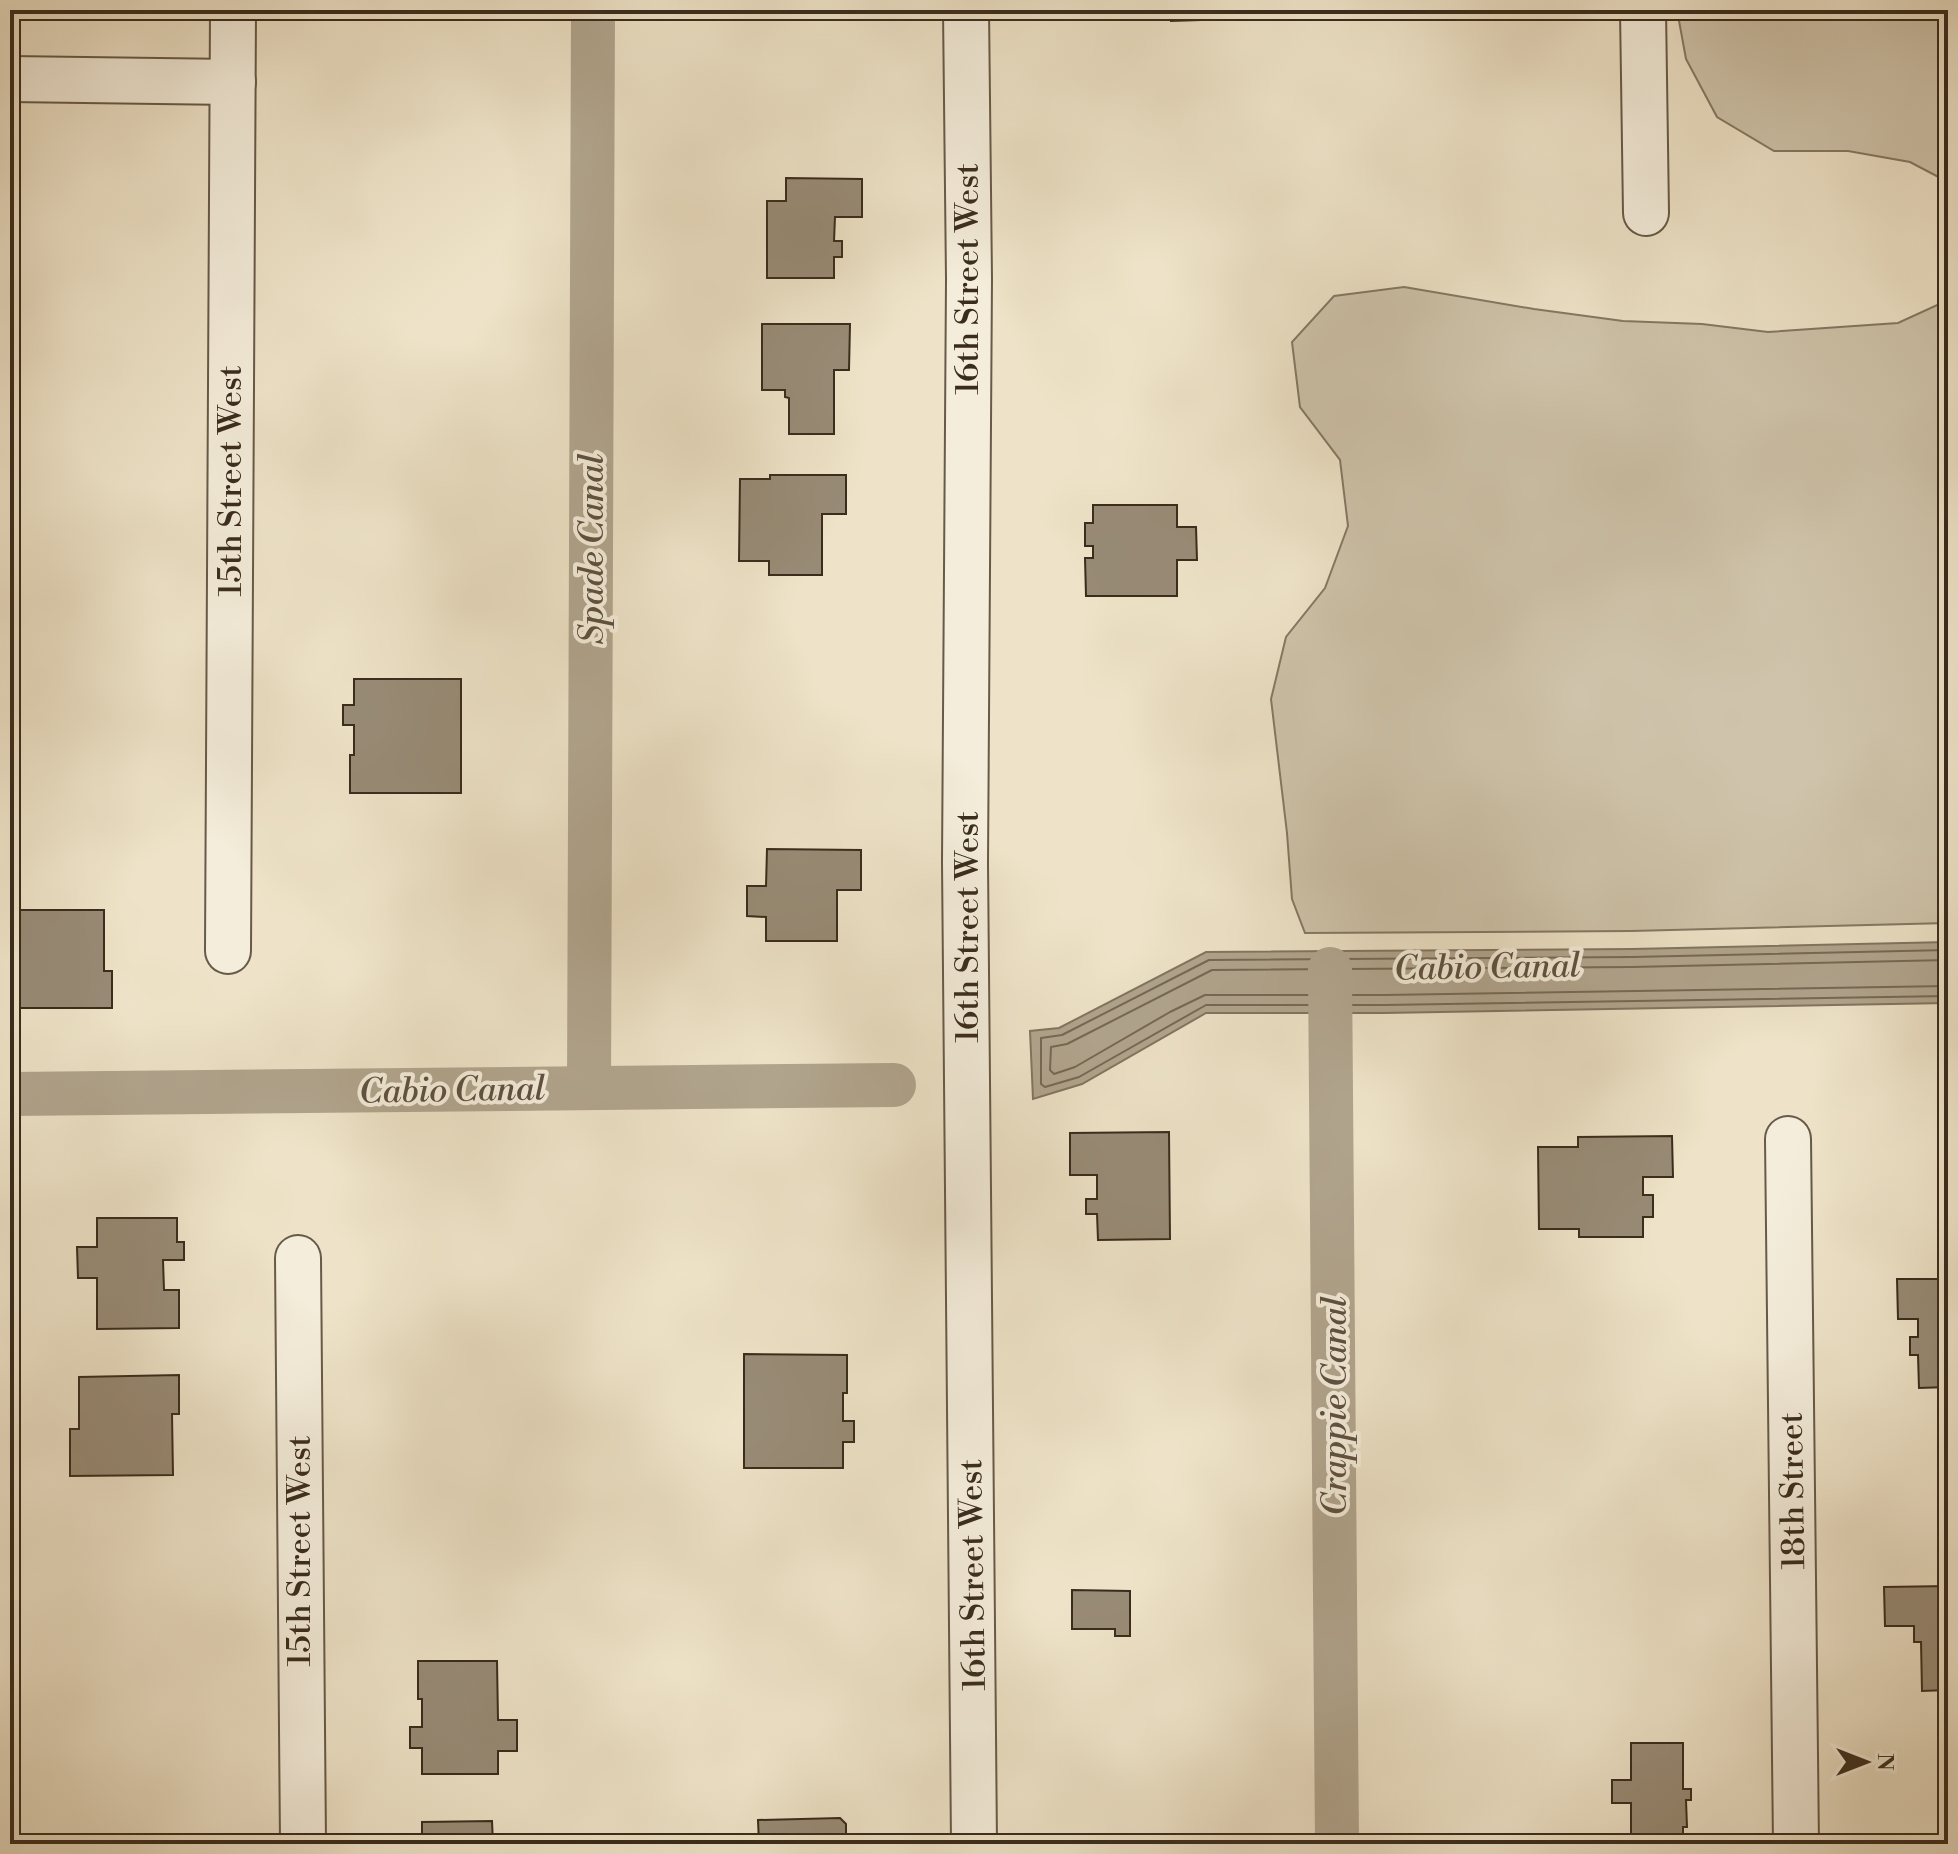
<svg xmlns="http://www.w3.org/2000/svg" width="1958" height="1854" viewBox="0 0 1958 1854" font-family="'Libre Bodoni',serif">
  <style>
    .green { fill: #cfc4ab; stroke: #847864; stroke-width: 2 }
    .water { fill: #b1a58e; stroke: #817561; stroke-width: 2 }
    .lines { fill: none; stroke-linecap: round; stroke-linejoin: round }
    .shore { stroke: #766856; stroke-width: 2 }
    .canal { stroke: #b1a58e; stroke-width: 44 }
    .building { fill: #988b76; stroke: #3a2c1d; stroke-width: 2 }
    .minor-casing { stroke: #675a48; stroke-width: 48 }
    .minor { stroke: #f4eddb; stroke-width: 44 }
    .labels { text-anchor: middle; stroke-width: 8; stroke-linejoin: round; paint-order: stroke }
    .street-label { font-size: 32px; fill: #3a2c1d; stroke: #f4eddb }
    .water-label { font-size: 34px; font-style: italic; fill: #5e503f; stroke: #f4eddb }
  </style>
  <rect width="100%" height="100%" fill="#eee3c8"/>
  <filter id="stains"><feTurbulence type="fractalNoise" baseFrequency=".0025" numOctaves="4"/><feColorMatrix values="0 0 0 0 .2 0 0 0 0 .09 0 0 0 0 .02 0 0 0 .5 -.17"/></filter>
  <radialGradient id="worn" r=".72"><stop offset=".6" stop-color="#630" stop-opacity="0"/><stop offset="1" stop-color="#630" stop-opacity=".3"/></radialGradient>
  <g class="green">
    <polygon points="1677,10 1948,10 1948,182 1910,162 1848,151 1774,151 1717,117 1686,59"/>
    <polygon points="1404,287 1534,309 1623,321 1702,324 1768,332 1898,323 1948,300 1948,923 1631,931 1305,933 1292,899 1287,833 1271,699 1286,637 1325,588 1348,526 1340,460 1300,407 1292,342 1334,296"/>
  </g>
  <polygon class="water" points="1948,942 1948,1003 1384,1013 1206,1013 1082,1084 1033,1099 1030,1031 1059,1028 1206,952 1632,949"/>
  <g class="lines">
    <g class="shore">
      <polyline points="1948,950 1632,957 1209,960 1062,1035 1041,1038 1041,1084 1045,1087 1079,1077 1206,1005 1384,1005 1948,996"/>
      <polyline points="1948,960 1632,967 1212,970 1067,1044 1051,1047 1050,1070 1054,1074 1075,1067 1170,1012 1205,995 1384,995 1948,986"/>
    </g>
    <g class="canal">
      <polyline points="1330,969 1337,1844"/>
      <polyline points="589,1088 593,10"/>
      <polyline points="10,1094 894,1085"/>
    </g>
  </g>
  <g class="building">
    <polygon points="1070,10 1201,10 1201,20 1171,21 1171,12 1070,13"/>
    <polygon points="786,178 862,179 862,217 835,217 834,241 842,241 842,257 834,257 834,278 767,278 767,201 786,201"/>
    <polygon points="762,324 850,324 849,370 834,370 834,434 789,434 789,398 785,397 785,390 762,390"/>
    <polygon points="770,475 846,475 846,514 822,514 822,575 769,575 769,561 739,561 740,479 770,479"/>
    <polygon points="1093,505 1177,505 1177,527 1196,527 1197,560 1177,560 1177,596 1086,596 1085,558 1093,558 1093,546 1085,546 1085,523 1093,523"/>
    <polygon points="354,679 461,679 461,793 350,793 350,755 354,755 354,725 343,725 343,705 354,705"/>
    <polygon points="767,849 861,850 861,890 837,890 837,941 766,941 766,917 747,916 747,886 766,886"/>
    <polygon points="10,910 104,910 104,971 112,971 112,1008 12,1008"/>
    <polygon points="1169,1132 1170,1239 1098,1240 1097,1214 1086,1214 1086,1199 1097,1199 1097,1175 1070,1175 1070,1133"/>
    <polygon points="1672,1136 1673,1177 1643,1177 1643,1195 1653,1195 1653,1217 1643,1217 1643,1237 1579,1237 1579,1229 1539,1229 1538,1147 1578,1147 1578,1137"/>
    <polygon points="97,1218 177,1218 177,1242 184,1242 184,1260 163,1260 164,1290 179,1290 179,1328 97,1329 97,1278 78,1278 77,1247 97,1247"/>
    <polygon points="1897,1279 1948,1279 1948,1387 1919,1388 1918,1355 1910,1355 1910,1337 1918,1337 1918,1319 1898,1319"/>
    <polygon points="744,1354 847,1355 847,1393 843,1393 843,1421 854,1421 854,1442 843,1442 843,1468 744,1468"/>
    <polygon points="179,1375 179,1414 172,1414 173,1475 70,1476 70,1429 79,1429 79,1377"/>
    <polygon points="1948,1586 1948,1690 1922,1691 1921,1642 1914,1642 1914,1626 1885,1626 1884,1587"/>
    <polygon points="1072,1590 1130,1591 1130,1636 1115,1636 1115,1629 1072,1629"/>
    <polygon points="418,1661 497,1661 498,1720 517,1720 517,1751 498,1751 498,1774 422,1774 422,1748 410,1748 410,1727 422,1727 422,1699 418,1699"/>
    <polygon points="1631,1743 1683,1743 1683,1789 1691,1789 1691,1800 1686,1800 1687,1827 1683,1827 1683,1844 1631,1844 1631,1803 1612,1803 1612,1780 1631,1780"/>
    <polygon points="840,1818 846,1824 846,1844 759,1844 758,1820"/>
    <polygon points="492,1821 493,1844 422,1844 422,1822"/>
  </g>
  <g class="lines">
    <defs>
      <g id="minor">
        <polyline points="966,10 969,279 965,863 974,1844"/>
        <polyline points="1643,10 1646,213"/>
        <polyline points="10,79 233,82"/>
        <polyline points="228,951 233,10"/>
        <polyline points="1788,1139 1796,1844"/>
        <polyline points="298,1258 303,1844"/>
      </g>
    </defs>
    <use href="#minor" class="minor-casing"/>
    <use href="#minor" class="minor"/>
  </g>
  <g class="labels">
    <g class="street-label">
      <text transform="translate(967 279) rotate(-90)" y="11">16th Street West</text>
      <text transform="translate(230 481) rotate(-90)" y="11">15th Street West</text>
      <text transform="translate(967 927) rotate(-90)" y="11">16th Street West</text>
      <text transform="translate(1792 1491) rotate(-91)" y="11">18th Street</text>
      <text transform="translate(299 1551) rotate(-90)" y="11">15th Street West</text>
      <text transform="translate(972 1575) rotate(-91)" y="11">16th Street West</text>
    </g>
    <g class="water-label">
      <text transform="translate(591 549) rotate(-90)" y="12">Spade Canal</text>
      <text transform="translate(1487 966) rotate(-1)" y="12">Cabio Canal</text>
      <text transform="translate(452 1089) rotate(-1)" y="12">Cabio Canal</text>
      <text transform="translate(1334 1406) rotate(-90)" y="12">Crappie Canal</text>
    </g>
  </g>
  <rect width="1958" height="1854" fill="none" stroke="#eee3c8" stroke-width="40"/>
  <rect x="12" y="12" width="1934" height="1830" fill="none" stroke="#3a2c1d" stroke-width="4"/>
  <rect x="20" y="20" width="1918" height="1814" fill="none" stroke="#3a2c1d" stroke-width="2"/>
  <g transform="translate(1866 1762) rotate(90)" stroke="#f4eddb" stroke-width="6" paint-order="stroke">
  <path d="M0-6L14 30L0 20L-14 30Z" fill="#3a2c1d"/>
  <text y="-12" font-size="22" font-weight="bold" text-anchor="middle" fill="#3a2c1d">N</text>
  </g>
  <rect width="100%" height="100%" filter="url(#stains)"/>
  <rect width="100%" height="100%" fill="url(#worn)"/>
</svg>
